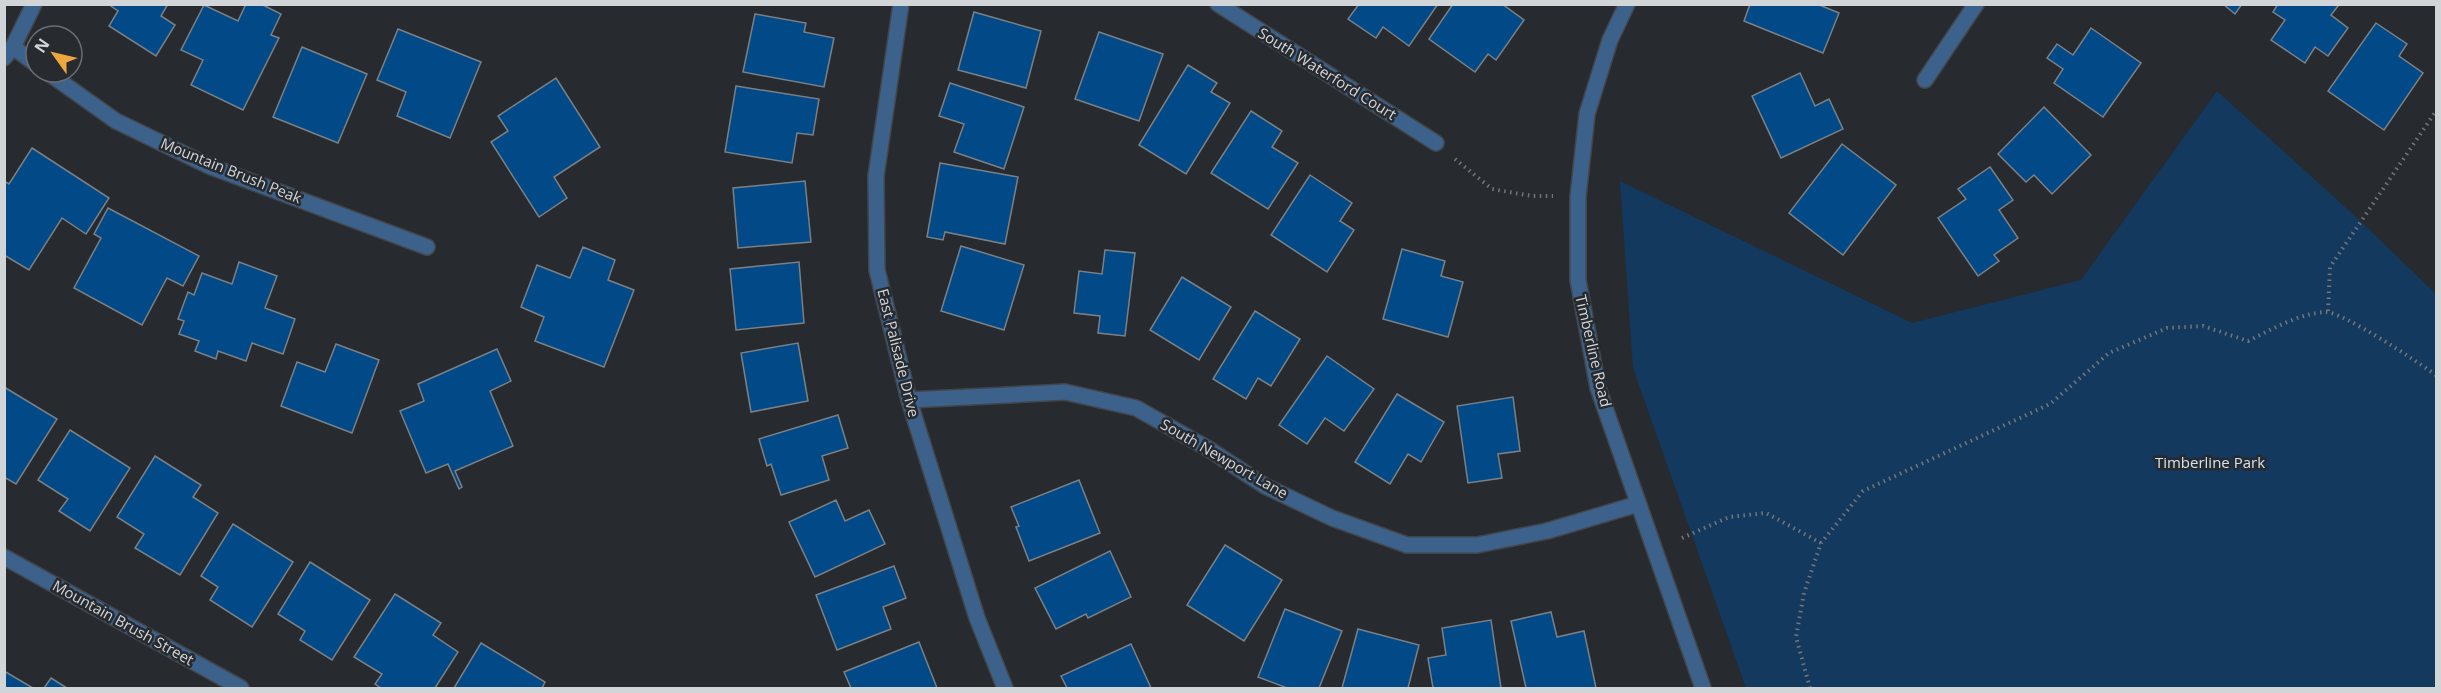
<svg xmlns="http://www.w3.org/2000/svg" width="2441" height="693" viewBox="0 0 2441 693" font-family="'Open Sans',sans-serif">
  <style>
    .green { fill: #14395f }
    .building { fill: #024a87; stroke: #7b8085; stroke-width: 1.5 }
    .lines { fill: none; stroke-linecap: round; stroke-linejoin: round }
    .minor-casing { stroke: #424549; stroke-width: 18 }
    .path { stroke: #74777a; stroke-width: 4; stroke-dasharray: 1.5 4.5; stroke-linecap: butt }
    .minor { stroke: #3c628c; stroke-width: 15 }
    .labels { text-anchor: middle; stroke-width: 5; stroke-linejoin: round; paint-order: stroke }
    .street-label { font-size: 15px; fill: #d2d5d8; stroke: #272a2e }
    .park-label { font-size: 15px; fill: #d2e2f4; stroke: #272a2e }
  </style>
  <rect width="100%" height="100%" fill="#272a2e"/>
  <polygon class="green" points="2217,91 2355,216 2436,294 2436,688 1746,688 1633,368 1620,181 1912,323 2081,280"/>
  <g class="building">
    <polygon points="108,4 168,4 161,16 175,25 156,56 109,26 118,11"/>
    <polygon points="246,4 261,4 281,14 271,35 279,38 243,110 191,85 203,60 181,50 204,5 238,21"/>
    <polygon points="1359,4 1438,4 1409,46 1383,27 1376,38 1348,19"/>
    <polygon points="1453,4 1502,4 1524,20 1496,60 1488,54 1475,72 1429,39"/>
    <polygon points="1750,4 1817,4 1839,13 1823,53 1744,21"/>
    <polygon points="2223,4 2242,4 2235,14"/>
    <polygon points="2278,4 2336,4 2338,6 2331,15 2348,28 2328,56 2315,47 2305,63 2271,40 2285,20 2273,12"/>
    <polygon points="974,12 1041,31 1026,88 958,70"/>
    <polygon points="755,14 806,23 804,32 834,38 824,87 743,72"/>
    <polygon points="2376,23 2407,44 2399,56 2423,73 2384,130 2328,91"/>
    <polygon points="2091,28 2141,63 2103,117 2054,83 2063,69 2047,58 2057,44 2073,55"/>
    <polygon points="398,29 481,62 450,138 397,116 406,92 377,80"/>
    <polygon points="1099,32 1163,54 1139,121 1075,99"/>
    <polygon points="302,47 367,74 338,143 273,117"/>
    <polygon points="1188,65 1217,83 1211,92 1230,103 1186,174 1139,145"/>
    <polygon points="1800,73 1815,106 1829,99 1843,129 1781,158 1752,96"/>
    <polygon points="556,78 600,147 554,177 567,198 539,217 491,142 508,131 498,116"/>
    <polygon points="950,83 1024,107 1004,169 954,152 964,124 939,116"/>
    <polygon points="736,86 819,99 813,135 797,133 792,163 725,152"/>
    <polygon points="2044,107 2091,155 2052,194 2034,175 2026,182 1998,154"/>
    <polygon points="1251,111 1282,131 1272,147 1298,163 1268,209 1211,173"/>
    <polygon points="1842,144 1896,185 1843,255 1789,213"/>
    <polygon points="32,148 109,198 86,234 62,218 29,270 4,255 4,181 9,184"/>
    <polygon points="940,163 1018,177 1005,244 945,232 943,240 927,237"/>
    <polygon points="1990,167 2013,200 1999,210 2018,238 1994,255 1999,261 1978,276 1938,218 1966,199 1958,189"/>
    <polygon points="1310,175 1352,203 1340,221 1354,230 1327,272 1271,235"/>
    <polygon points="805,181 811,242 738,248 733,188"/>
    <polygon points="108,208 199,256 183,286 167,278 142,325 74,288 101,238 94,234"/>
    <polygon points="961,246 1024,265 1004,330 941,311"/>
    <polygon points="583,247 615,260 608,280 634,290 604,367 535,341 544,317 521,307 537,265 570,278"/>
    <polygon points="1402,249 1445,261 1441,276 1463,282 1448,337 1383,319"/>
    <polygon points="1105,250 1135,253 1125,336 1098,333 1100,316 1074,313 1079,271 1102,274"/>
    <polygon points="239,262 277,276 265,308 295,319 283,354 252,343 246,361 218,351 216,359 195,351 199,341 179,334 184,321 178,319 188,292 194,295 202,273 232,284"/>
    <polygon points="799,262 804,323 736,330 730,269"/>
    <polygon points="1182,277 1231,307 1199,360 1150,330"/>
    <polygon points="1255,311 1300,339 1271,386 1258,378 1246,399 1213,379"/>
    <polygon points="798,343 808,401 751,412 741,353"/>
    <polygon points="336,344 379,360 352,433 281,406 297,362 325,372"/>
    <polygon points="497,349 511,381 490,391 513,446 455,471 462,487 459,489 448,464 426,473 400,411 424,401 418,384"/>
    <polygon points="1327,356 1374,389 1344,431 1325,418 1307,444 1279,425"/>
    <polygon points="4,387 57,419 16,484 4,477"/>
    <polygon points="1397,394 1444,422 1421,462 1408,454 1390,484 1355,462"/>
    <polygon points="1513,397 1520,451 1498,454 1502,478 1468,483 1457,406"/>
    <polygon points="838,415 848,448 822,456 829,480 781,495 771,464 767,466 759,439"/>
    <polygon points="70,430 130,468 90,531 59,511 68,499 38,480"/>
    <polygon points="155,456 201,485 193,497 218,513 180,575 135,548 144,534 117,517"/>
    <polygon points="1079,480 1100,533 1029,561 1016,527 1019,526 1011,507"/>
    <polygon points="836,500 845,521 869,510 885,544 815,577 789,522"/>
    <polygon points="233,524 293,562 252,627 210,600 218,587 201,576"/>
    <polygon points="1225,545 1282,580 1244,641 1187,605"/>
    <polygon points="1110,551 1131,597 1088,618 1086,614 1056,629 1035,588"/>
    <polygon points="310,562 370,600 332,660 300,640 305,631 278,614"/>
    <polygon points="894,566 906,598 883,607 891,629 837,650 816,595"/>
    <polygon points="395,594 441,623 433,635 458,652 435,688 381,688 375,684 382,674 354,657"/>
    <polygon points="1285,609 1342,631 1319,688 1287,688 1258,677"/>
    <polygon points="1551,612 1557,637 1584,631 1596,688 1526,688 1511,621"/>
    <polygon points="1491,620 1501,688 1433,688 1428,658 1446,655 1442,628"/>
    <polygon points="1358,629 1419,645 1408,688 1342,688"/>
    <polygon points="919,642 937,688 851,688 844,672"/>
    <polygon points="481,643 545,682 542,688 454,688"/>
    <polygon points="1131,644 1151,688 1067,688 1061,676"/>
    <polygon points="4,671 33,688 4,688"/>
    <polygon points="51,678 67,688 44,688"/>
  </g>
  <g class="lines">
    <defs>
      <g id="minor">
        <polyline points="901,4 876,176 877,270 909,400 977,618 1005,688"/>
        <polyline points="1218,4 1436,143"/>
        <polyline points="1627,4 1610,40 1587,114 1578,197 1578,280 1598,388 1703,688"/>
        <polyline points="13,47 36,64"/>
        <polyline points="4,58 13,47 34,4"/>
        <polyline points="47,72 116,121 209,166 427,247"/>
        <polyline points="1925,80 1976,4"/>
        <polyline points="909,400 1065,392 1136,408 1207,448 1265,486 1332,518 1407,545 1477,545 1547,531 1638,504"/>
        <polyline points="4,557 241,688"/>
      </g>
    </defs>
    <use href="#minor" class="minor-casing"/>
    <g class="path">
      <polyline points="1455,159 1492,189 1532,196 1553,196"/>
      <polyline points="2328,311 2330,267 2436,111"/>
      <polyline points="1682,538 1729,517 1766,513 1821,543"/>
      <path d="M1810,688L1796,637L1804,593L1821,543L1863,491L2050,404L2109,353L2167,328L2203,326L2248,341C2273,329 2297,314 2325,312C2342,311 2419,363 2436,375"/>
    </g>
    <use href="#minor" class="minor"/>
  </g>
  <g class="labels">
    <g class="street-label">
      <text transform="translate(1327 74) rotate(32)" y="5">South Waterford Court</text>
      <text transform="translate(231 171) rotate(22)" y="5">Mountain Brush Peak</text>
      <text transform="translate(1593 351) rotate(77)" y="5">Timberline Road</text>
      <text transform="translate(898 353) rotate(76)" y="5">East Palisade Drive</text>
      <text transform="translate(1224 459) rotate(30)" y="5">South Newport Lane</text>
      <text transform="translate(123 623) rotate(29)" y="5">Mountain Brush Street</text>
    </g>
    <g class="park-label">
      <text x="2210" y="468">Timberline Park</text>
    </g>
  </g>
  <rect width="2441" height="693" fill="none" stroke="#d2d5d8" stroke-width="12"/>
  <g transform="translate(54 54) rotate(304)"><circle r="28" fill="#272a2e" stroke="#6b6e72" stroke-width="1.5"/>
  <path d="M0-4.5L10 22L0 15L-10 22Z" fill="#f0a63e"/>
  <text y="-9" font-size="16" font-weight="bold" text-anchor="middle" fill="#d2d5d8">N</text>
  </g>
</svg>
